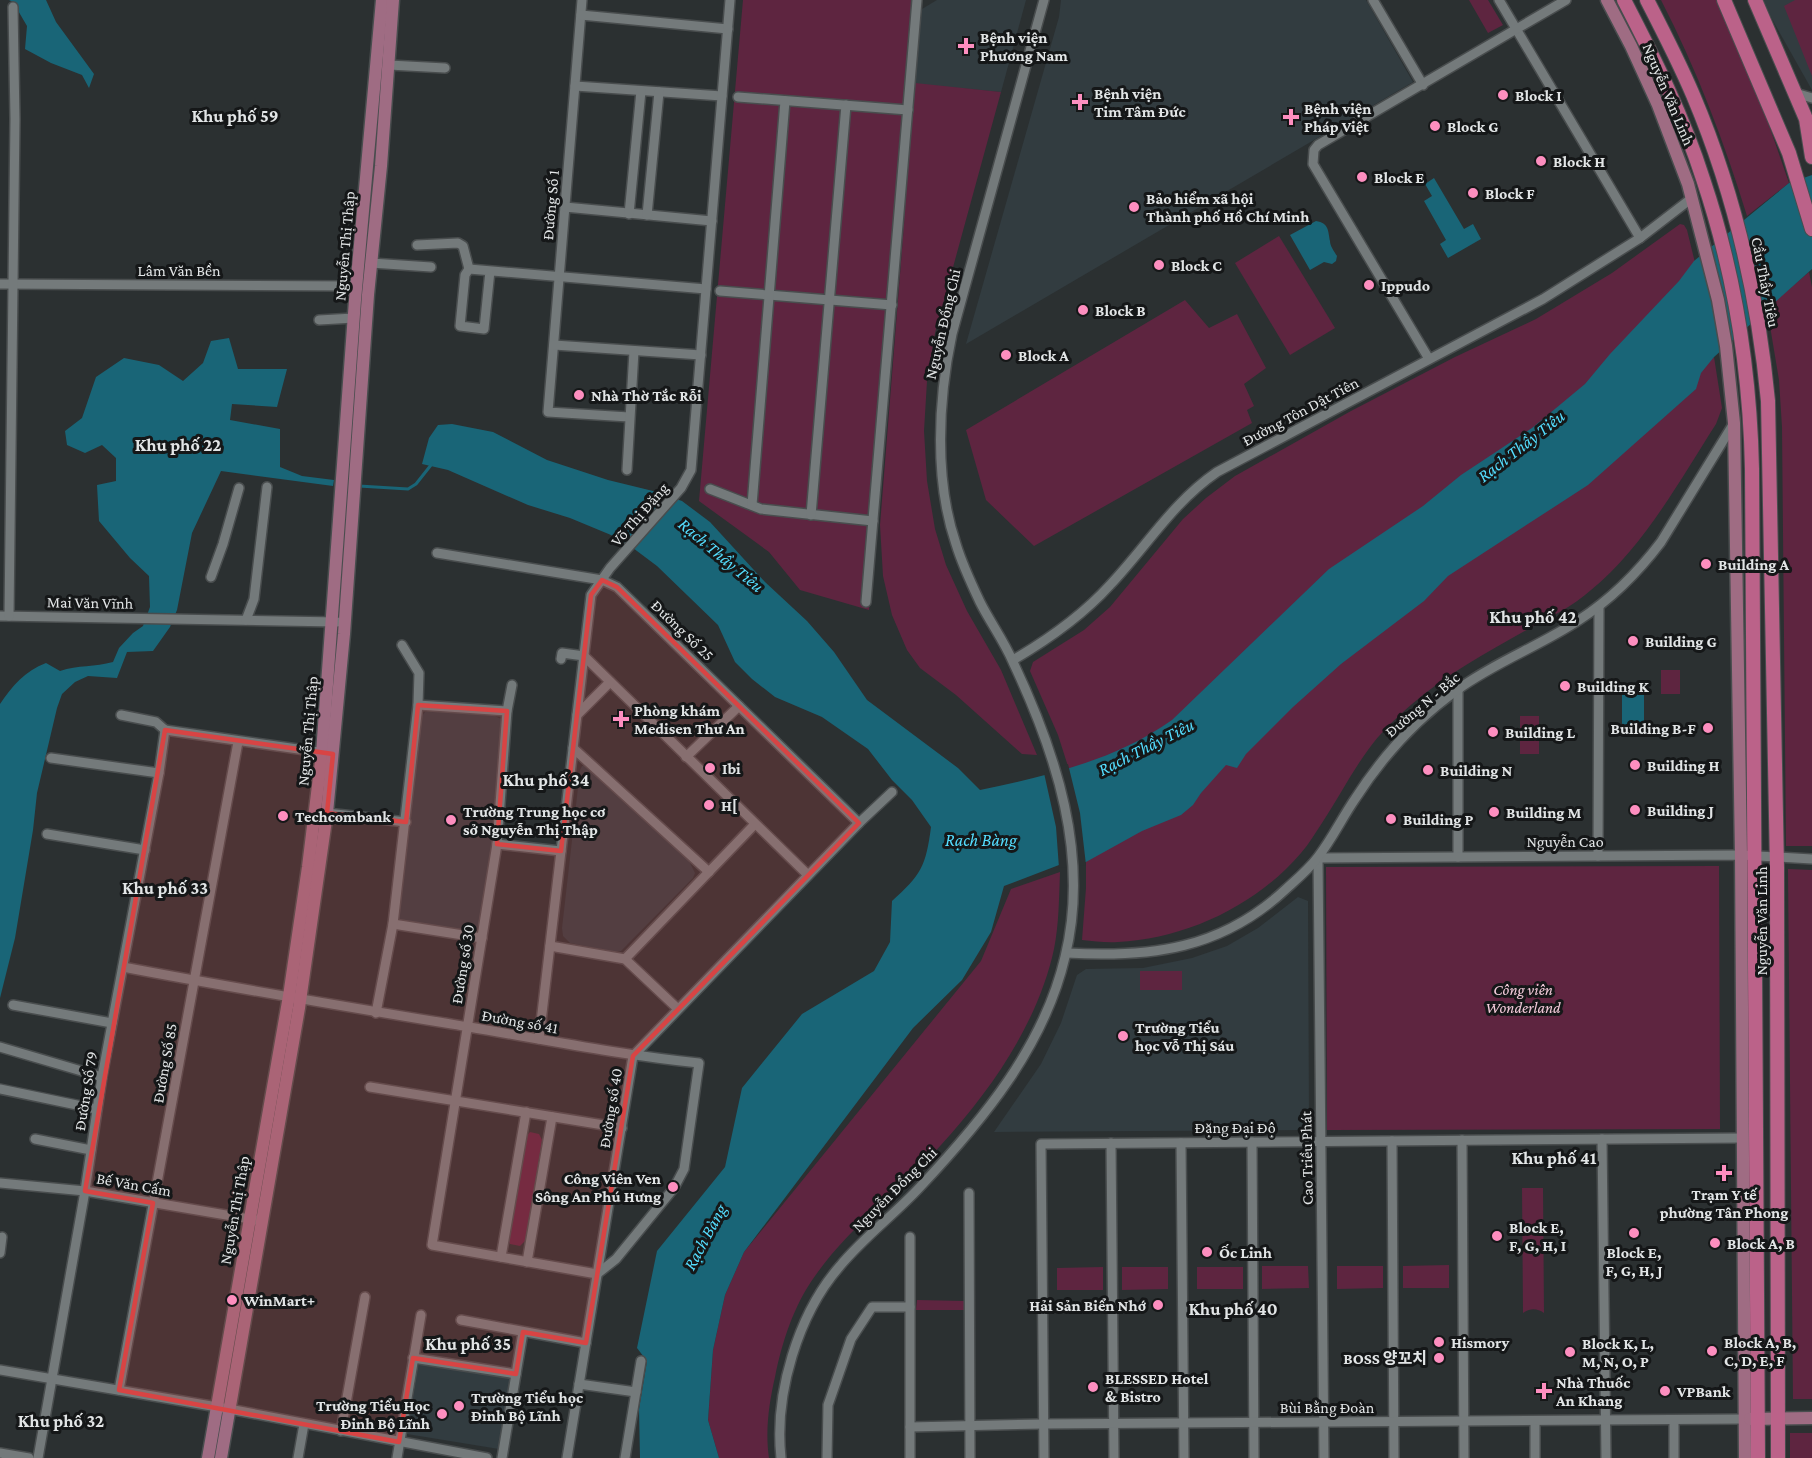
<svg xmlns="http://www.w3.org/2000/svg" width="1812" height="1458" viewBox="0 0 1812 1458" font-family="'Crimson Pro','Noto Sans KR',serif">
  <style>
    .built { fill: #323c40 }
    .green { fill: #5e2540 }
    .water { fill: #196577 }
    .pier { fill: #2b3031 }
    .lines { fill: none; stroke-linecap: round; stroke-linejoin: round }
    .stream { stroke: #196577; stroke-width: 3 }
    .minor-casing { stroke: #494d4e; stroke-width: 12 }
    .major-casing { stroke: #494d4e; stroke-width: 15 }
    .highway-casing { stroke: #494d4e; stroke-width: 16 }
    .minor { stroke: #747a7b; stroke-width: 9 }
    .major { stroke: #9f6c83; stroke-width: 12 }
    .highway { stroke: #bb6289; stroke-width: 14 }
    .marked { fill: #d84444; fill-opacity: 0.2; stroke: #d84444; stroke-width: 4.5; stroke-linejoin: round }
    .poi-dot { fill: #fd8ebf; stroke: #151718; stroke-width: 2 }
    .labels { text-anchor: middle; stroke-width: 6; stroke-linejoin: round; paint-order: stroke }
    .poi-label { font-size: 16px; font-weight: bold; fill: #e2e5e6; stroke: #151718; text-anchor: start }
    .street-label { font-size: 16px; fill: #e2e5e6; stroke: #151718 }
    .park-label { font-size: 16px; font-style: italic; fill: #f4cbdb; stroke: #151718 }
    .neighbourhood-label { font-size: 18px; font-weight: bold; fill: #e2e5e6; stroke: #151718 }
    .water-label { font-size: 18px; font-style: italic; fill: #54ddfe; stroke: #151718 }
  </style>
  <rect width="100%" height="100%" fill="#2b3031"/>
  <g class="built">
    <polygon points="937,0 1026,0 1001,92 915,84 922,9"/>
    <polygon points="1061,0 1366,0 1413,82 966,344 1059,17"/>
    <polygon points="1762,0 1812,0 1812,90 1772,19"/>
    <polygon points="432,711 495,716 501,719 503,725 492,845 479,924 477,929 470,932 404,922 399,919 421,717 425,712"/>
    <polygon points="586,765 689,861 695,873 693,878 621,951 615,952 570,943 563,936 562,928 580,770 582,766"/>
    <polygon points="1298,897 1308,901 1309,1123 1302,1130 994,1132 1041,1064 1061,1023 1077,975 1086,969 1143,968 1192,958 1227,946 1258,928"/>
    <polygon points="419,1363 511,1379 499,1449 407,1434"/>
  </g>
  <g class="green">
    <polygon points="743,0 922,0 915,83 1001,92 935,333 927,381 924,431 927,481 935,529 946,565 967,611 1001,670 1037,755 1022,754 956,695 920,668 907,650 892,615 883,576 880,525 905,212 869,610 800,590 769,552 699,501"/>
    <polygon points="1469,0 1488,0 1503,25 1488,33"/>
    <path d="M1661,0H1720L1751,73L1789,183L1747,216C1724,141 1697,70 1661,0Z"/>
    <polygon points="1795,0 1812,0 1812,76 1784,6"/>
    <polygon points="1680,224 1684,225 1687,230 1699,279 1613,365 1193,717 1074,785 1058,735 1030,671 1033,662 1084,630 1110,607 1183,519 1206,498 1235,476 1351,411 1455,357 1536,319 1612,273"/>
    <polygon points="1279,236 1335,328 1290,355 1235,263"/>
    <polygon points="1809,272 1812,287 1812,846 1786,846 1782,427 1779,380 1767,308"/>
    <polygon points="1185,300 1209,328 1237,314 1266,368 1244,384 1254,406 1247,410 1252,423 1034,546 986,500 966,430"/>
    <path d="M1714,357L1722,408L1716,424C1680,480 1643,548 1591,590C1573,606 1551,617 1530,628C1488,652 1448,673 1412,704C1396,718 1380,733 1368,750C1351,773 1338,799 1322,823C1315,833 1309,844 1301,853C1257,905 1186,939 1118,942C1106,943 1094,941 1082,940L1086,888V862Z"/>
    <rect x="1661" y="670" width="19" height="24"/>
    <rect x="1520" y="716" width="19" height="38"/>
    <polygon points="1719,866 1720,1129 1327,1130 1326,867"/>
    <polygon points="1788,869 1812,870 1812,1399 1793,1399"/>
    <path d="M1060,872C1059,897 1059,925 1054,949C1038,1023 991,1090 941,1145C901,1190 850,1226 815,1276C794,1305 782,1342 775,1377C769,1403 765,1431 769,1458H719L708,1420L713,1350L725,1295L744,1252L981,961L1011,889Z"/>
    <rect x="1140" y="971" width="42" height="19"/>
    <polygon points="530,1132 539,1134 542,1140 526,1240 520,1246 510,1244 508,1238 525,1138"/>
    <path d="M1522,1188H1543L1544,1313C1537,1308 1530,1308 1523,1313Z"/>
    <polygon points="1449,1265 1449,1288 1403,1288 1403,1266"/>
    <polygon points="1262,1266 1308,1266 1309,1288 1262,1289"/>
    <polygon points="1337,1266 1383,1266 1383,1288 1337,1289"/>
    <polygon points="1103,1267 1103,1290 1057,1290 1057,1268"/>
    <polygon points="1122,1267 1168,1267 1168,1289 1122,1290"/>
    <rect x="1197" y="1267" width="46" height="22"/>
    <polygon points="917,1300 965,1301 965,1310 916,1310"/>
    <rect x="1790" y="1433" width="22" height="25"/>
  </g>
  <g class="water">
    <polygon points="9,0 46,0 56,22 94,74 89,88 82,75 51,63 25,49 27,26 13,2"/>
    <path d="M1812,175V269L1714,357L1701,373L1696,389L1588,485L1448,576L1424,601L1341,664L1293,707L1246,754L1237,768L1226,765L1201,793L1193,805L1181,815L1142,831L1086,862L1059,865L1004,886L991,932L962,980L913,1028L744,1252L725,1295L713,1350L708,1420L719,1458H640L639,1409L647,1361L637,1348L657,1251L725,1167L742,1088L802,1014L874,971L890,942L892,901C921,875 926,866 931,827L912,800L892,780L868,749L822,717L775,697L752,679L735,662L718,625L657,566L629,545L611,535L570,518L528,505L448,470L422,464L429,438L438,425L452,424L493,432L547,460L608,480L653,491L682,501L710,522L765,582L807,621L834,652L867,700L958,768L980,790C1047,776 1116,760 1172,720L1329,569L1423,506L1461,475L1532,428L1585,384L1610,354L1679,281L1694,261L1789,183Z"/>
    <polygon points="1434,178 1464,229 1473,224 1481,239 1448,258 1440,244 1446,240 1424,201 1432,196 1425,184"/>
    <path d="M1316,221C1329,223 1328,231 1330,241C1330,246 1334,251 1337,256L1336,261L1332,264L1324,262L1310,270L1290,235Z"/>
    <path d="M229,338L238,369H287L277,407L232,404L230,420L280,429V467L302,476L334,480L333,486L221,471L192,533L177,610L170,627L153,651L127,652L117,678L88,676L75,682L62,694L57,708L37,793L33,830L15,938L0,998V704C12,686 25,671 46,663L60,671C78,665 95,667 113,662L119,648L133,633L143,626L150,607L149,576L130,558L99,521L97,485L116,481V458L102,445L85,453L67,445L65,431L82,418L96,377L124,358L159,365L183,381L203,363L211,341Z"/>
    <polygon points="1622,692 1644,692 1644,726 1640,726 1639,732 1634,734 1627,732 1627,726 1622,726"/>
  </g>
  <polygon class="pier" points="1068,764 1080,813 1086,865 1059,868 1056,827 1044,773"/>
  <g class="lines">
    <polyline class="stream" points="359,486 408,489 416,484 431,465"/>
    <defs>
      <g id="minor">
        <polyline points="582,0 548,412 629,417"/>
        <polyline points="1373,0 1423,85"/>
        <polyline points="1499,0 1640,238"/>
        <polyline points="581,15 728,29"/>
        <polyline points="389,65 445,68"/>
        <polyline points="575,86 722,96"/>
        <polyline points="1795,93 1812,98"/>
        <polyline points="738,97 908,110"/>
        <polyline points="565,207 712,221"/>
        <polyline points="629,214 641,91"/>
        <polyline points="647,215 659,92"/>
        <polyline points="417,245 458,243 463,246 469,269"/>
        <polyline points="371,263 431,267"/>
        <polyline points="490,271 484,329 460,326 465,275 469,269 706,289"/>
        <polyline points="0,284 357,286"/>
        <polyline points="720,291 892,305"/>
        <polyline points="319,320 354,318"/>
        <polyline points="554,345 701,355"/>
        <polyline points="1429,359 1313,164 1314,150 1318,145 1566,0"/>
        <polyline points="627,470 634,351"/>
        <polyline points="710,489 761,509 873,521"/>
        <polyline points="752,505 785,101"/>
        <polyline points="811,515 846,105"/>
        <polyline points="437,553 602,580 617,587 859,823"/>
        <polyline points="211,577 223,544 239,488"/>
        <polyline points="866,602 917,0"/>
        <polyline points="0,616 337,622"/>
        <polyline points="9,616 15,119 13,7"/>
        <polyline points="246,620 254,599 267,487"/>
        <polyline points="561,659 562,653 584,656 808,875"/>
        <path d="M1013,660C1049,639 1082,616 1110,585C1147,546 1172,503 1217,472L1543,299L1640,238L1692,198"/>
        <polyline points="1458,689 1458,857"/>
        <polyline points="418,705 507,711"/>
        <polyline points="121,715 156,722 165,730"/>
        <polyline points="577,715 610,682"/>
        <polyline points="165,730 326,753"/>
        <polyline points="573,748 709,872"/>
        <polyline points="686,757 739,706"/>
        <polyline points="51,758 159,773"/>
        <polyline points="327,813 406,822"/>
        <polyline points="47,834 145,850"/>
        <polyline points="497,844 561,851"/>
        <polyline points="1598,856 1599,606"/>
        <polyline points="1318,858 1324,1458"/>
        <polyline points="1318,858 1741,855 1812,859"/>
        <polyline points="393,924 482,938"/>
        <polyline points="550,946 625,959 678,1009"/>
        <path d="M1067,953C1151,958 1222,949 1286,889C1297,879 1309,869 1318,857C1332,839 1342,818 1355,799C1382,757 1415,720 1457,690C1495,662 1540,646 1579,620C1610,600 1639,571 1661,542L1734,423"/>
        <polyline points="625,959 755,824"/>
        <path d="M123,967C238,989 354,1008 469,1027C546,1040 622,1055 699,1063L684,1169L674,1188L616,1259L597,1274L432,1245L497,844L507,711L512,685"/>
        <polyline points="13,1005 112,1023"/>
        <polyline points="376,1013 393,924 418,705 419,673 402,645"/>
        <polyline points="539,1039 591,595 610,568 681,488 691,470 730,0"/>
        <polyline points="0,1047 102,1077"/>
        <polyline points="370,1087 622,1128"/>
        <polyline points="0,1089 96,1109"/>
        <polyline points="35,1139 91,1150"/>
        <polyline points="1602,1139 1606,1458"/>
        <polyline points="1462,1140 1464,1458"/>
        <polyline points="1392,1141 1394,1458"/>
        <polyline points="1252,1142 1254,1458"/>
        <polyline points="1111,1143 1114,1458"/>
        <polyline points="1181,1143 1184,1458"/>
        <polyline points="0,1183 85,1191 256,1220"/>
        <polyline points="969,1193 970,1458"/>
        <polyline points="0,1253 2,1237"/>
        <polyline points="501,1257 526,1112"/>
        <polyline points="527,1262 552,1117"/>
        <polyline points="461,1320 586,1343"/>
        <polyline points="413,1358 516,1374"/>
        <polyline points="0,1370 229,1409 487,1458"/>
        <polyline points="579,1384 636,1392"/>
        <polyline points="119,1390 238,742"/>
        <polyline points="1674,1420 1674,1458"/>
        <polyline points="1535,1421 1535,1458"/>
        <polyline points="910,1427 1043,1424 1745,1419"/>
        <polyline points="341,1431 365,1297"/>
        <polyline points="0,1453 29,1458"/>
        <polyline points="38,1458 85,1191 102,1077 159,773 165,730"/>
        <polyline points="298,1458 304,1424"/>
        <polyline points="397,1458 421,1315"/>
        <polyline points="502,1458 523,1332"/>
        <polyline points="567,1458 633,1056 859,823 892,792"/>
        <polyline points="625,1458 641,1361"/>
        <path d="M781,1458C774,1394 798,1314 840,1266C864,1237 895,1214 920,1187C982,1121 1044,1047 1065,957C1090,856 1056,753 1013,662C1004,641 990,622 980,602C971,583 962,564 956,544C934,480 938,400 952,334L1044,0"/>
        <polyline points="827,1458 828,1405 851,1339 872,1307 910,1307"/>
        <polyline points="910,1458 910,1237"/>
        <polyline points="1044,1458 1041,1144 1743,1138"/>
      </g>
      <g id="major">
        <polyline points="1607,0 1631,46 1658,105 1688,184 1718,300 1726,346 1734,423 1741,855 1745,1458"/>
        <polyline points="1750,1419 1812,1418"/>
        <polyline points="208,1458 289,996 308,867 322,753 355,300 382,0"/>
        <polyline points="221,1458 299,1008 327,813 344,634 368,295 381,166 393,0"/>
      </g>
      <g id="highway">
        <path d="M1624,0C1654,58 1683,116 1703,179C1734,271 1750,372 1752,469L1758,1458"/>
        <path d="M1647,0C1663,31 1679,62 1693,95C1734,192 1758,296 1768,401L1777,868L1778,1458"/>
        <polyline points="1724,0 1789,153 1812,229"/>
        <polyline points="1755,0 1806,119 1812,157"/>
      </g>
    </defs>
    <use href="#minor" class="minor-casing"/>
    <use href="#major" class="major-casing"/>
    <use href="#highway" class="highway-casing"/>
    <use href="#minor" class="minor"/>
    <use href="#major" class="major"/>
    <use href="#highway" class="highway"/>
  </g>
  <path class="marked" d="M602,580L617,587L859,823L633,1056L586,1343L523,1332L516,1374L413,1358L399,1442L119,1390L153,1203L85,1191L165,730L333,754L327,813L406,822L418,705L507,711L497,844L561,851L591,595Z"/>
  <g class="poi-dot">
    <path d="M963 37h6v6h6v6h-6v6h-6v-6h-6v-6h6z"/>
    <circle cx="1503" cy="95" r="6"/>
    <path d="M1077 93h6v6h6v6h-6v6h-6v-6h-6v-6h6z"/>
    <path d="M1288 108h6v6h6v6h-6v6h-6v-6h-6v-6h6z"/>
    <circle cx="1435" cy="126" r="6"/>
    <circle cx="1541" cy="161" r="6"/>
    <circle cx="1362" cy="177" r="6"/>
    <circle cx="1473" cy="193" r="6"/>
    <circle cx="1134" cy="207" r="6"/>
    <circle cx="1159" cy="265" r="6"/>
    <circle cx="1369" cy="285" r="6"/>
    <circle cx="1083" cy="310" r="6"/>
    <circle cx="1006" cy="355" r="6"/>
    <circle cx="579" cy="395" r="6"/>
    <circle cx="1706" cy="564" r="6"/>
    <circle cx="1633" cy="641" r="6"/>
    <circle cx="1565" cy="686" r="6"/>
    <path d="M618 710h6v6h6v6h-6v6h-6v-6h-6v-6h6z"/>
    <circle cx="1708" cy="728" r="6"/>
    <circle cx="1493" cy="732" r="6"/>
    <circle cx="1635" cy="765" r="6"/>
    <circle cx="710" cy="768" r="6"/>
    <circle cx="1428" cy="770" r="6"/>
    <circle cx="709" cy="805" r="6"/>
    <circle cx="1635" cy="810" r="6"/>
    <circle cx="1494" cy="812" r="6"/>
    <circle cx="283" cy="816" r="6"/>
    <circle cx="1391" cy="819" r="6"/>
    <circle cx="451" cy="820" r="6"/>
    <circle cx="1123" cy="1036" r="6"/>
    <path d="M1721 1164h6v6h6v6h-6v6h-6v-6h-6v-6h6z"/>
    <circle cx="673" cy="1187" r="6"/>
    <circle cx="1634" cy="1233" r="6"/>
    <circle cx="1497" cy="1236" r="6"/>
    <circle cx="1715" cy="1243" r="6"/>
    <circle cx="1207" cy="1252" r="6"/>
    <circle cx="232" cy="1300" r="6"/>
    <circle cx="1158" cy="1305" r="6"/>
    <circle cx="1439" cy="1342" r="6"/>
    <circle cx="1712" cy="1351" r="6"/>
    <circle cx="1570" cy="1352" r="6"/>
    <circle cx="1439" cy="1358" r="6"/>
    <circle cx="1093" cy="1387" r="6"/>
    <path d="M1541 1382h6v6h6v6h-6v6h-6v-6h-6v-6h6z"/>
    <circle cx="1665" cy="1391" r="6"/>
    <circle cx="459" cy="1406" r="6"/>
    <circle cx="442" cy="1414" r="6"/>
  </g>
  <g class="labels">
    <g class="poi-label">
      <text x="980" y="43">Bệnh viện<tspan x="980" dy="18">Phương Nam</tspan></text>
      <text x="1094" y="99">Bệnh viện<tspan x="1094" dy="18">Tim Tâm Đức</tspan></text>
      <text x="1515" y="101">Block I</text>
      <text x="1304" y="114">Bệnh viện<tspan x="1304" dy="18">Pháp Việt</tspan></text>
      <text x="1447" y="132">Block G</text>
      <text x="1553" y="167">Block H</text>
      <text x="1374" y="183">Block E</text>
      <text x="1485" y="199">Block F</text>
      <text x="1146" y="204">Bảo hiểm xã hội<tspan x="1146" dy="18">Thành phố Hồ Chí Minh</tspan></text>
      <text x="1171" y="271">Block C</text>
      <text x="1381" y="291">Ippudo</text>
      <text x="1095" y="316">Block B</text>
      <text x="1018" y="361">Block A</text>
      <text x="591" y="401">Nhà Thờ Tắc Rỗi</text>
      <text x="1718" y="570">Building A</text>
      <text x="1645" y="647">Building G</text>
      <text x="1577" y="692">Building K</text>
      <text x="634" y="716">Phòng khám<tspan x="634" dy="18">Medisen Thư An</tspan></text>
      <text x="1696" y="734" text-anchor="end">Building B-F</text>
      <text x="1505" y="738">Building L</text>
      <text x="1647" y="771">Building H</text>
      <text x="722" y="774">Ibi</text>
      <text x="1440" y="776">Building N</text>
      <text x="721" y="811">H[</text>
      <text x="1647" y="816">Building J</text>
      <text x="463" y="817">Trường Trung học cơ<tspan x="463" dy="18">sở Nguyễn Thị Thập</tspan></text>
      <text x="1506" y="818">Building M</text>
      <text x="295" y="822">Techcombank</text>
      <text x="1403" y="825">Building P</text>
      <text x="1135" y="1033">Trường Tiểu<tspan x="1135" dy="18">học Vỗ Thị Sáu</tspan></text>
      <text x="661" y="1184" text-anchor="end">Công Viên Ven<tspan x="661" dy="18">Sông An Phú Hưng</tspan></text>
      <text x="1724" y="1200" text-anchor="middle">Trạm Y tế<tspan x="1724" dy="18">phường Tân Phong</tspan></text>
      <text x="1509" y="1233">Block E,<tspan x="1509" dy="18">F, G, H, I</tspan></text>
      <text x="1727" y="1249">Block A, B</text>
      <text x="1219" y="1258">Ốc Linh</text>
      <text x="1634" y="1258" text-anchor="middle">Block E,<tspan x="1634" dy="18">F, G, H, J</tspan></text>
      <text x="244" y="1306">WinMart+</text>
      <text x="1146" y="1311" text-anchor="end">Hải Sản Biển Nhớ</text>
      <text x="1451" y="1348">Hismory</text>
      <text x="1724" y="1348">Block A, B,<tspan x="1724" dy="18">C, D, E, F</tspan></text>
      <text x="1582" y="1349">Block K, L,<tspan x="1582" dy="18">M, N, O, P</tspan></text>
      <text x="1427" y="1364" text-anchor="end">BOSS 양꼬치</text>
      <text x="1105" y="1384">BLESSED Hotel<tspan x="1105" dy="18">&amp; Bistro</tspan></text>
      <text x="1556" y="1388">Nhà Thuốc<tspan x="1556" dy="18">An Khang</tspan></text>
      <text x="1677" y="1397">VPBank</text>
      <text x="471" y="1403">Trường Tiểu học<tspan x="471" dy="18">Đinh Bộ Lĩnh</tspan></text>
      <text x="430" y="1411" text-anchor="end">Trường Tiểu Học<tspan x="430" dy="18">Đinh Bộ Lĩnh</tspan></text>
    </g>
    <g class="street-label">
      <text transform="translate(1669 94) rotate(67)" y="6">Nguyễn Văn Linh</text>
      <text transform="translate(550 205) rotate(-85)" y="6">Đường Số 1</text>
      <text transform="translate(344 246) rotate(-85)" y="6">Nguyễn Thị Thập</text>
      <text x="179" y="276">Lâm Văn Bền</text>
      <text transform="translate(1766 282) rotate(79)" y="6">Cầu Thầy Tiêu</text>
      <text transform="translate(942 324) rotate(-77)" y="6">Nguyễn Đổng Chi</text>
      <text transform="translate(1300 411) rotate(-28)" y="6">Đường Tôn Dật Tiên</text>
      <text transform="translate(639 514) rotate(-49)" y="6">Võ Thị Đặng</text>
      <text transform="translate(90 602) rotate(1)" y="6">Mai Văn Vĩnh</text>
      <text transform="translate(683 630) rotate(44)" y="6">Đường Số 25</text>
      <text transform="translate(1422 704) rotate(-40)" y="6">Đường N - Bắc</text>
      <text transform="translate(307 731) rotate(-85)" y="6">Nguyễn Thị Thập</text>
      <text x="1565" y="847">Nguyễn Cao</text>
      <text transform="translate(1761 921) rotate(-90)" y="6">Nguyễn Văn Linh</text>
      <text transform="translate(462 964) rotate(-81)" y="6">Đường số 30</text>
      <text transform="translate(520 1021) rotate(10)" y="6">Đường số 41</text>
      <text transform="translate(164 1063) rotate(-80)" y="6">Đường Số 85</text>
      <text transform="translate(85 1091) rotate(-81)" y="6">Đường Số 79</text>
      <text transform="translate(610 1108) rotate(-81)" y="6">Đường số 40</text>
      <text x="1235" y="1133">Đặng Đại Độ</text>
      <text transform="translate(1306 1158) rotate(-91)" y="6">Cao Triều Phát</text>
      <text transform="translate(134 1184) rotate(10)" y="6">Bế Văn Cấm</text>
      <text transform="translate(894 1189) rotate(-45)" y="6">Nguyễn Đổng Chi</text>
      <text transform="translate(234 1210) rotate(-80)" y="6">Nguyễn Thị Thập</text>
      <text x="1327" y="1413">Bùi Bằng Đoàn</text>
    </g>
    <g class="park-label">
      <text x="1523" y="995">Công viên<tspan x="1523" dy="18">Wonderland</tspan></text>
    </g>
    <g class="neighbourhood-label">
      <text x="235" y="122">Khu phố 59</text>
      <text x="178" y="451">Khu phố 22</text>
      <text x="1533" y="623">Khu phố 42</text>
      <text x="546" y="786">Khu phố 34</text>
      <text x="165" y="894">Khu phố 33</text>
      <text x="1554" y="1164">Khu phố 41</text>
      <text x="1233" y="1315">Khu phố 40</text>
      <text x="468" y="1350">Khu phố 35</text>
      <text x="61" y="1427">Khu phố 32</text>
    </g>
    <g class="water-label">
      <text transform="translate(1521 446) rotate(-38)" y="6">Rạch Thầy Tiêu</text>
      <text transform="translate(721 555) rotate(40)" y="6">Rạch Thầy Tiêu</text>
      <text transform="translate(1146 747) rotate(-27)" y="6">Rạch Thầy Tiêu</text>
      <text x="981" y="846">Rạch Bàng</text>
      <text transform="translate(705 1237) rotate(-62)" y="6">Rạch Bàng</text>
    </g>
  </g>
</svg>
